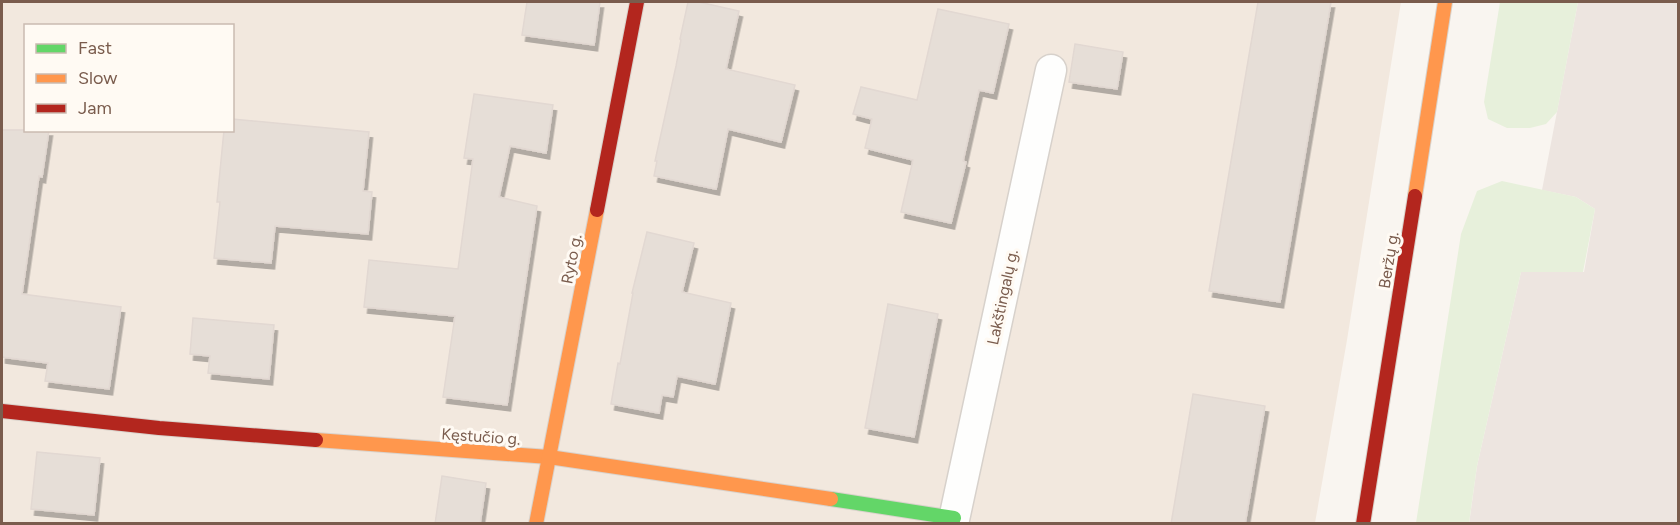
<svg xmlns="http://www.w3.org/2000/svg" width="1680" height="525" viewBox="0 0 1680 525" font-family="Figtree,sans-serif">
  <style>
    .residential { fill: #f2e8de; fill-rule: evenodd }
    .industrial { fill: #ede5e0 }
    .green { fill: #e7f0db }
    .building { fill: #e6ded7; stroke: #e2d8d2; stroke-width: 1.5; filter: url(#shadow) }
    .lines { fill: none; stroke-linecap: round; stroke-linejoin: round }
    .street-casing { stroke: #d7d1cb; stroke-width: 33 }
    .fast-casing { stroke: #d9d2cb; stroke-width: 16 }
    .slow-casing { stroke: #d9d2cb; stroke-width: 16 }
    .jam-casing { stroke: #d9d2cb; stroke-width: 16 }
    .street { stroke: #fefefd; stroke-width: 30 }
    .fast { stroke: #63d668; stroke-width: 14 }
    .slow { stroke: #ff974d; stroke-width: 14 }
    .jam { stroke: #b3261e; stroke-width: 14 }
    .labels { text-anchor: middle; stroke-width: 6; stroke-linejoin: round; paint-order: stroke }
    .street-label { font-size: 16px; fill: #7a5c4d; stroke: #fffaf3 }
  </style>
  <defs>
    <filter id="shadow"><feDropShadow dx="3.5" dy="6" stdDeviation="0" flood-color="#0004"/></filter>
  </defs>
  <rect width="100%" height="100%" fill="#f9f5f0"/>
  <path class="residential" d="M2,2H1401L1347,340L1315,523H2ZM26,26H232V130H26Z"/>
  <polygon class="industrial" points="1578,2 1678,2 1678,523 1469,524 1477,466 1521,272 1584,272 1595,209 1576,197 1542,190"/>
  <g class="green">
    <polygon points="1500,2 1578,2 1557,112 1546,124 1530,128 1507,128 1488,119 1484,102"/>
    <polygon points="1502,181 1576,197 1595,209 1583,272 1521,272 1477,466 1469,523 1416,523 1461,234 1477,191"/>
  </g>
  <g class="building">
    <polygon points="527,2 600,2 594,45 522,35"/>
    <polygon points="688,2 699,2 739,11 726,69 795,85 781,142 728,129 716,189 654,176 657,161 655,161 676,66 681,40 680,39"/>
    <polygon points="1258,2 1331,2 1280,302 1209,291"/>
    <polygon points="938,9 1009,24 993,93 979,90 963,161 966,162 951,223 901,212 913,160 865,148 872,119 853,114 861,87 917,100"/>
    <polygon points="1075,44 1123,52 1117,89 1069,82"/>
    <polygon points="474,94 553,105 546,153 510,146 499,197 537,206 507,405 443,397 455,316 364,307 369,260 458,269 473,159 464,158"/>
    <polygon points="232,119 369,132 363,191 372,192 368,234 275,226 271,263 214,258 220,202 217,202 224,130 232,130"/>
    <polygon points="2,130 49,130 42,177 39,176 22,294 121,307 109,389 45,381 48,363 2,357"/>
    <polygon points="647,232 694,243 682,292 731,303 715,384 677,376 673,397 662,395 659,413 611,404 618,363 620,364 633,293 632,293"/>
    <polygon points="888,304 938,314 914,437 865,428"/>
    <polygon points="193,318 274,325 269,379 208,373 210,356 190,354"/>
    <polygon points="1193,394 1265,406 1245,524 1171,524"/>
    <polygon points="37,452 100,458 94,515 31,509"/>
    <polygon points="442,476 486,483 480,524 435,524"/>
  </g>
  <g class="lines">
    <defs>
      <polyline id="street" points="953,524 1051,70"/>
      <polyline id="fast" points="831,499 954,518"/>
      <g id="slow">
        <polyline points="1415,196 1445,2"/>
        <polyline points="316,440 549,457 831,499"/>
        <polyline points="536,524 597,210"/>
      </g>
      <g id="jam">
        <polyline points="597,210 637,2"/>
        <polyline points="2,411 159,428 316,440"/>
        <polyline points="1363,524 1415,196"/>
      </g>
    </defs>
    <use href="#street" class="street-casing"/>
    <use href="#fast" class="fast-casing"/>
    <use href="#slow" class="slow-casing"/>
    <use href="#jam" class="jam-casing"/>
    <use href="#street" class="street"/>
    <use href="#fast" class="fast"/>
    <use href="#slow" class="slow"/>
    <use href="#jam" class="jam"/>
  </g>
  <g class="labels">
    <g class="street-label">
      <text transform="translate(571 259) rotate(-79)" y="6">Ryto g.</text>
      <text transform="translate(1388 260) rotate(-81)" y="6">Beržų g.</text>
      <text transform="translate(1002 297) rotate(-78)" y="6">Lakštingalų g.</text>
      <text transform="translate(481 436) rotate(4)" y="6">Kęstučio g.</text>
    </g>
  </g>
  <rect width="1680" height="525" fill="none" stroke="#7a5c4d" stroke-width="6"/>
  <rect x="24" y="24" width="210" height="108" fill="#fffaf3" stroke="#cabbb1" stroke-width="1.5"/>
  <rect x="36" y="44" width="30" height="9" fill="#63d668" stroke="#cabbb1" stroke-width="1.5"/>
  <text x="78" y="54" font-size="18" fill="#7a5c4d">Fast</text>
  <rect x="36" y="74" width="30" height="9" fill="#ff974d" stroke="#cabbb1" stroke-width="1.5"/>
  <text x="78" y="84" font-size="18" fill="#7a5c4d">Slow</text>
  <rect x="36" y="104" width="30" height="9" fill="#b3261e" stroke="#cabbb1" stroke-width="1.5"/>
  <text x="78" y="114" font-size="18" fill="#7a5c4d">Jam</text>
</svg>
